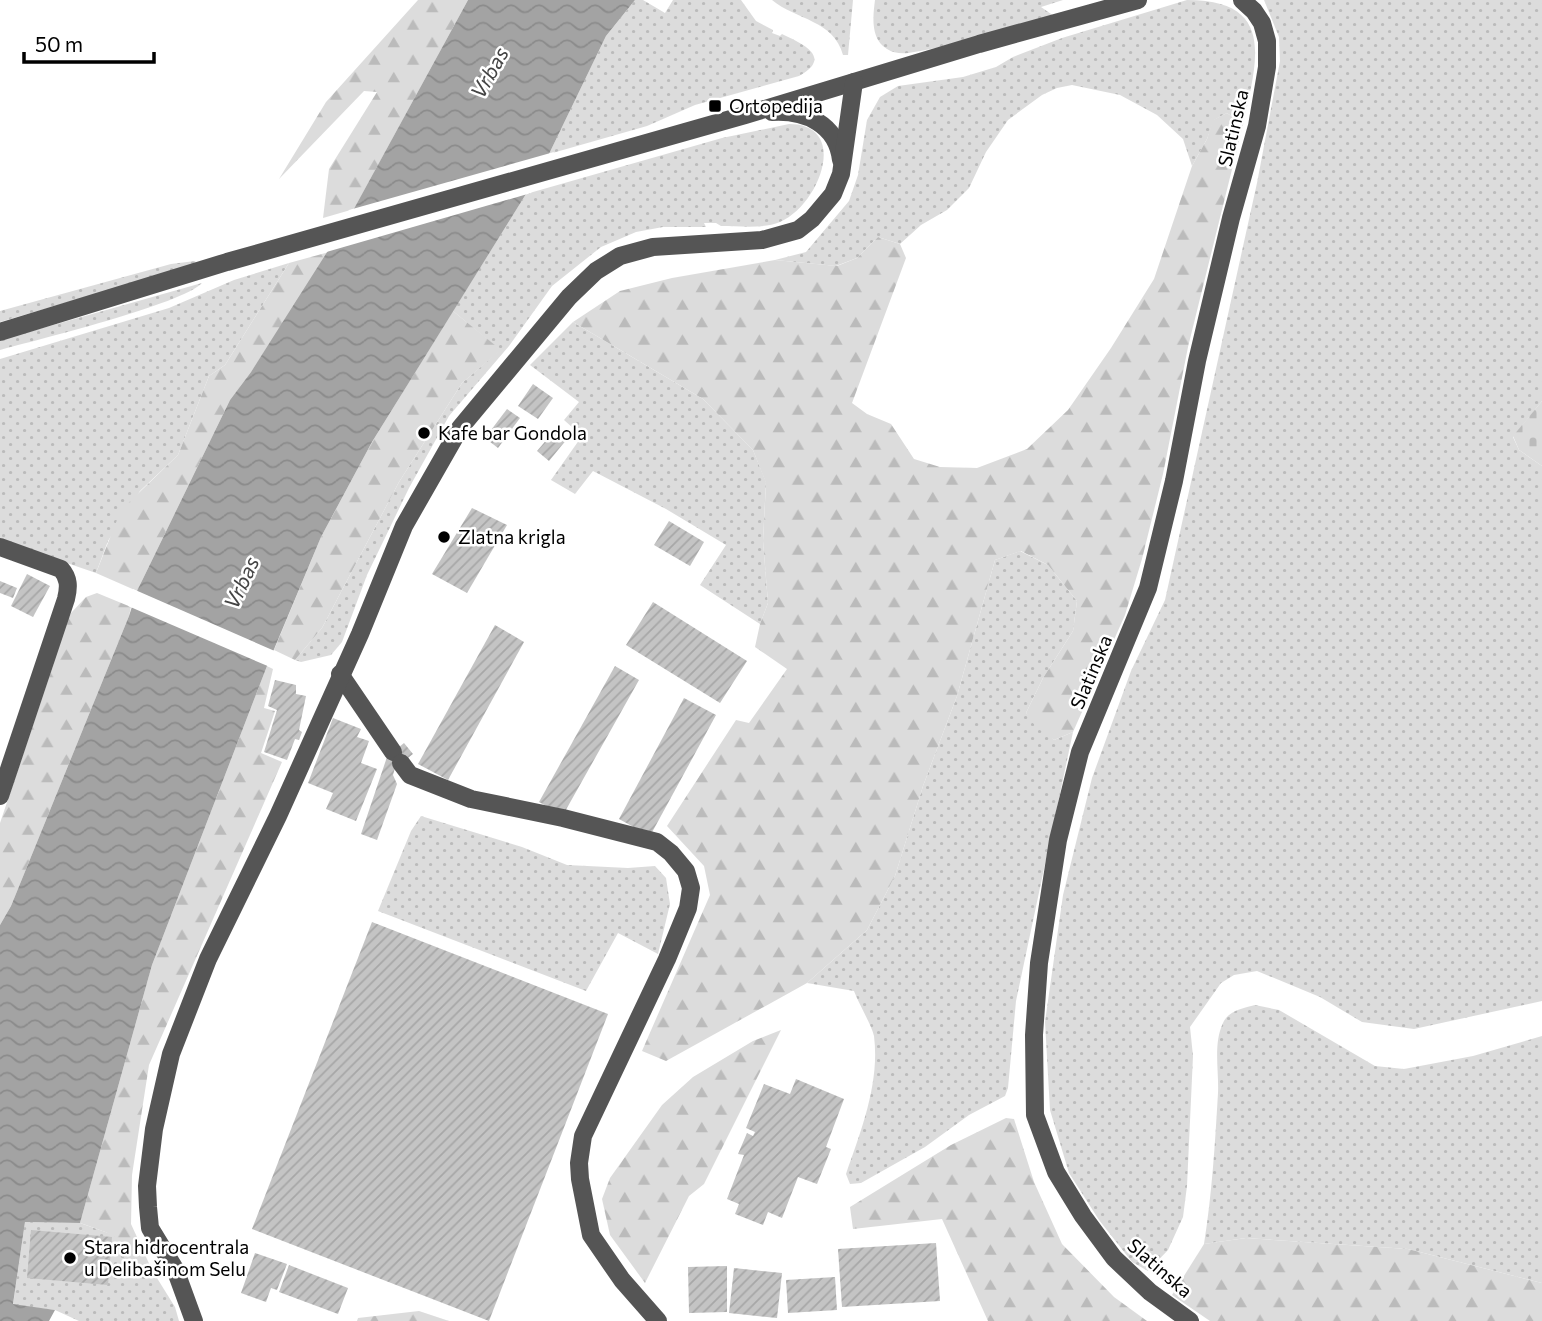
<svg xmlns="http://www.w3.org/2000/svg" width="1542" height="1321" viewBox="0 0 1542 1321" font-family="Commissioner,sans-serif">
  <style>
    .grass { fill: url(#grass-dots) }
    .forest { fill: url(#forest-firs) }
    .cemetery { fill: url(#cemetery-stones) }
    .water { fill: url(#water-waves) }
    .pier { fill: #fff }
    .building { fill: url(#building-hatch) }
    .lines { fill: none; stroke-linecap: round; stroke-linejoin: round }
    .minor { stroke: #555; stroke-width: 18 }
    .poi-dot { fill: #000; stroke: #fff; stroke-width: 2.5 }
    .labels { text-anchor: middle; stroke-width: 5; stroke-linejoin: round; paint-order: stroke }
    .poi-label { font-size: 19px; fill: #000; stroke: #fff; text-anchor: start }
    .street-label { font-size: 19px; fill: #000; stroke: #fff }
    .water-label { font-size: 21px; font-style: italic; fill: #444; stroke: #fff }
  </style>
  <defs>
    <pattern id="grass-dots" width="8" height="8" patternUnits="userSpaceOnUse" patternTransform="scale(1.75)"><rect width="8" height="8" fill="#dcdcdc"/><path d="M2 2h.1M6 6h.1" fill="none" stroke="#bbb" stroke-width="1.8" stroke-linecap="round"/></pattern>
    <pattern id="forest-firs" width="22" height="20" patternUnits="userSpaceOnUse" patternTransform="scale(1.75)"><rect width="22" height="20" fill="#dcdcdc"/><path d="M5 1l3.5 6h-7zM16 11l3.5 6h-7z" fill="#bbb"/></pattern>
    <pattern id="cemetery-stones" width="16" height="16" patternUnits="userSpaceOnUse" patternTransform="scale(1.75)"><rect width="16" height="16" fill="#dcdcdc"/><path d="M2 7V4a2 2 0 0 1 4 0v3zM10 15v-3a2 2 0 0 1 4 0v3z" fill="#bbb"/></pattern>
    <pattern id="water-waves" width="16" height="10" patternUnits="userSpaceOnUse" patternTransform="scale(1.75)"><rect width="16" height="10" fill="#a3a3a3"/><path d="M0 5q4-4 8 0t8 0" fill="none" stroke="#8b8b8b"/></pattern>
    <pattern id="building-hatch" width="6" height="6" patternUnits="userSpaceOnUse" patternTransform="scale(1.75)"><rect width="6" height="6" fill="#c4c4c4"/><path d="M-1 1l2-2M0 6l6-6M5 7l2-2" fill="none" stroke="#a7a7a7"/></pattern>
  </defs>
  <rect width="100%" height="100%" fill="#fff"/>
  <g class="grass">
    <path d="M635,0H643L665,13L673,0H741L756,21L773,30L772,33L780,36L782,34C801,43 834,57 799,76L695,105L647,126L549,154L606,36Z"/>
    <path d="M772,0H853L848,55H843C834,20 796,20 772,0Z"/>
    <path d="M875,0H1063L1041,7L1054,16C1006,29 957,46 908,53C901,54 893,53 887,49C870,39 873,16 875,0Z"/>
    <path d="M1187,0C1278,0 1256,63 1243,125L1227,113L1214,120L1207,139L1192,166L1183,139L1157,115L1120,95L1072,85L1057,88L1042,95L1008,120L986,152L969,188L947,210L921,225L900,244L878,237L857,258L836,266L775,260L806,252L849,201L858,175L867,120L880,97L898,86L963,77L996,67L1013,57L1062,38Z"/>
    <polygon points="1264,0 1542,0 1542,401 1513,437 1519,450 1542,466 1542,1001 1414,1029 1362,1022 1320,997 1257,971 1234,975 1221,983 1190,1027 1193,1056 1187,1186 1183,1217 1168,1250 1148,1271 1132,1262 1099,1220 1069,1173 1050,1110 1045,1022 1063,895 1092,778 1131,671 1165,600 1257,183 1280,61 1279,37"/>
    <path d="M789,124C850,124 820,205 780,222C763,229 740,226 721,226L716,223H704L706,227H663L636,232L601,247L552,286L509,346L449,416L409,488L367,575L342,642L331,655L301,662L295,660L322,628L399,482L462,383L500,350L453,311L526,194L722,138Z"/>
    <polygon points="195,261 196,263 177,270 0,322 0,311 171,264"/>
    <polygon points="289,263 225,365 209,376 178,455 140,491 108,541 96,573 0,540 0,359 169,308 234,280"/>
    <path d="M202,283C183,304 36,340 0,350V340Z"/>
    <polygon points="573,322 703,399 753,450 766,482 763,541 768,603 760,624 700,585 726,545 666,509 593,471 575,494 551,480 582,436 564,420 579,402 530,365"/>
    <path d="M1020,551L1048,565L1077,601L1073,631L1043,678L1026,713L1054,740L1073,732L1016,1001L1008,1088L1005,1096L969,1115L925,1147L861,1183L850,1184L846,1174C861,1131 880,1083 874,1036C872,1026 858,1002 854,991L807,983L867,930L895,876L923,786L957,696L995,560Z"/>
    <polygon points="421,816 522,847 567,865 628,868 655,866 666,878 670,904 658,954 618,933 586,991 378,911 411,831"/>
    <path d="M1255,1005L1279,1010L1375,1066L1404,1069L1473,1056L1542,1036V1283L1408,1249L1246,1238L1204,1244C1212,1194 1215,1144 1218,1093C1219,1070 1213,1044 1223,1023C1228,1011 1243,1008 1255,1005Z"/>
    <polygon points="25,1222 80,1223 117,1236 130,1257 133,1272 152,1270 175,1307 179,1321 79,1321 55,1310 13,1305"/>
  </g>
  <g class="forest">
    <polygon points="418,0 468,0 354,209 323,218 329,169 377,92 364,91 279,179 326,102"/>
    <polygon points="1227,113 1243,125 1188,347 1163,474 1142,559 1125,615 1073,732 1054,740 1036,727 1026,713 1043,678 1073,631 1077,601 1048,565 1021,551 995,560 957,696 923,786 895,876 867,930 807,983 666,1061 642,1051 710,895 704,866 667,826 736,720 749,723 787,669 755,647 760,624 768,603 763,541 766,483 753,450 703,399 573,322 620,291 672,278 775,260 837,266 857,258 878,237 900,244 906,258 852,403 867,414 891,424 914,459 940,467 977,468 1027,449 1068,410 1111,348 1154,279 1192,166 1207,139 1213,120"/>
    <polygon points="329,252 251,372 230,400 137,591 96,573 121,510 178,455 209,376 225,365 289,263"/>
    <polygon points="453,311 501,350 462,383 399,482 322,628 295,660 274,650 321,537 372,442"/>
    <polygon points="97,593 131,607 129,616 11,906 0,925 0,823 53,666 60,635 71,613 86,597"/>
    <path d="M267,666L273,669L264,708L275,711L261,753L282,762L149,1065L132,1175L131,1224L152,1270L133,1272C125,1234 113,1235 80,1223L152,965Z"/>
    <polygon points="781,1030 704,1184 689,1196 645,1283 610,1235 602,1199 610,1178 662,1105 693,1077 753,1041"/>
    <polygon points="1006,1118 1014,1119 1034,1182 1062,1244 1114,1297 1147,1321 988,1321 942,1219 853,1229 850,1207 951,1145"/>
    <polygon points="1246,1238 1408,1249 1542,1283 1542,1321 1210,1321 1172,1295 1204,1244"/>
    <polygon points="419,1311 449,1321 357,1321 358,1318"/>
  </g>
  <polygon class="cemetery" points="1542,401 1542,466 1519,450 1513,436"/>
  <polygon class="water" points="468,0 635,0 606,36 549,154 526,194 372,442 321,537 267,666 152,965 80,1223 25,1222 13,1304 55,1310 49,1321 0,1321 0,925 11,906 129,616 137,591 230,400 251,372 350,216"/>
  <g class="pier">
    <polygon points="554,152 531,193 323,253 349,210"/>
    <polygon points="133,589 277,652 270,667 128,606"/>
  </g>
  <g class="building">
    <polygon points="533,384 553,398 538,419 518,406"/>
    <polygon points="507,409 520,418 498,448 485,438"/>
    <polygon points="555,430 567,439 549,461 537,451"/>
    <polygon points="472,508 507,525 467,593 432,574"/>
    <polygon points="669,521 704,542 690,566 654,545"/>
    <polygon points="27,574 50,586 33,617 11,606"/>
    <polygon points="0,581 17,588 13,598 0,593"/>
    <polygon points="653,602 747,661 720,703 626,645"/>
    <polygon points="495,625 524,642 448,780 418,764"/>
    <polygon points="615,666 639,680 563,815 539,802"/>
    <polygon points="275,680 296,685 296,694 306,696 299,730 302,732 299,740 295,739 287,760 264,752 277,710 268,706"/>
    <polygon points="684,698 716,715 650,836 619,819"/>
    <polygon points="333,718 361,729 357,737 369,741 361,763 377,769 356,821 326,809 333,793 308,783"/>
    <polygon points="404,743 413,754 395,768 393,775 397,784 377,840 361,834 387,757"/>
    <polygon points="372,922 608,1014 489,1321 252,1229"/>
    <polygon points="796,1079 844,1099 826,1147 831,1149 817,1184 798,1177 782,1218 768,1212 763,1225 735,1214 739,1204 727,1199 744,1155 738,1154 747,1133 753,1136 755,1132 746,1128 764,1084 790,1094"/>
    <polygon points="31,1230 112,1237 108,1285 27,1278"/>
    <polygon points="936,1243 940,1301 842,1307 838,1249"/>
    <polygon points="255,1253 287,1264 277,1290 271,1288 266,1302 241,1293"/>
    <polygon points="289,1265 348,1288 338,1314 279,1292"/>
    <polygon points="727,1266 727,1312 689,1313 688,1267"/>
    <polygon points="734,1268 782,1273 777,1318 729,1313"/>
    <polygon points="835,1277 837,1310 788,1313 786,1280"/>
  </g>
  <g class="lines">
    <g class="minor">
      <path d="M772,112C805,110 837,124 841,160"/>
      <polyline points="0,332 227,262 745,115 979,44 1138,0"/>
      <path d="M0,547L61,569C69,578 69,587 66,599L0,796"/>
      <polyline points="340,674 393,752"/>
      <polyline points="401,763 410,775 471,799 563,818 657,842 671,853 686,871 691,888 688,908 667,959 583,1136 579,1163 580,1179 591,1235 622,1280 658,1321"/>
      <polyline points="194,1321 175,1269 150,1228 148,1207 147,1186 154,1129 171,1054 208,959 278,816 360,634 404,526 460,428 569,297 596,271 620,256 653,247 762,240 798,230 812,219 833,194 841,174 854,82"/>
      <polyline points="1190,1321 1150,1292 1114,1258 1083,1216 1056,1172 1035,1115 1034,1035 1039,963 1058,840 1080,752 1148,588 1174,481 1197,361 1231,218 1257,126 1267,67 1267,41 1262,23 1254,11 1242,0"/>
    </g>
  </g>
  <g class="poi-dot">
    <rect x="708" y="99" width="14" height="14" rx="3.5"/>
    <circle cx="424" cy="433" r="7"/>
    <circle cx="444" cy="537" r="7"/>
    <circle cx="70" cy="1258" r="7"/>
  </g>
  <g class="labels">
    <g class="poi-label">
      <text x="729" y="113">Ortopedija</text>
      <text x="438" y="440">Kafe bar Gondola</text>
      <text x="458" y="544">Zlatna krigla</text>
      <text x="84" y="1254">Stara hidrocentrala<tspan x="84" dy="22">u Delibašinom Selu</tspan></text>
    </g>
    <g class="street-label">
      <text transform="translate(1233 128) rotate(-77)" y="7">Slatinska</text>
      <text transform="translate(1091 672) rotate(-67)" y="7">Slatinska</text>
      <text transform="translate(1160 1268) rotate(41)" y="7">Slatinska</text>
    </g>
    <g class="water-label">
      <text transform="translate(490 73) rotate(-61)" y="7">Vrbas</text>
      <text transform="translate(242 583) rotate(-65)" y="7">Vrbas</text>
    </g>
  </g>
  <path d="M24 52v10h130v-10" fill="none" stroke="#000000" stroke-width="3.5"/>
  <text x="35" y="52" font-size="21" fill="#000000" stroke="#ffffff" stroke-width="5" paint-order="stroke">50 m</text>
</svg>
